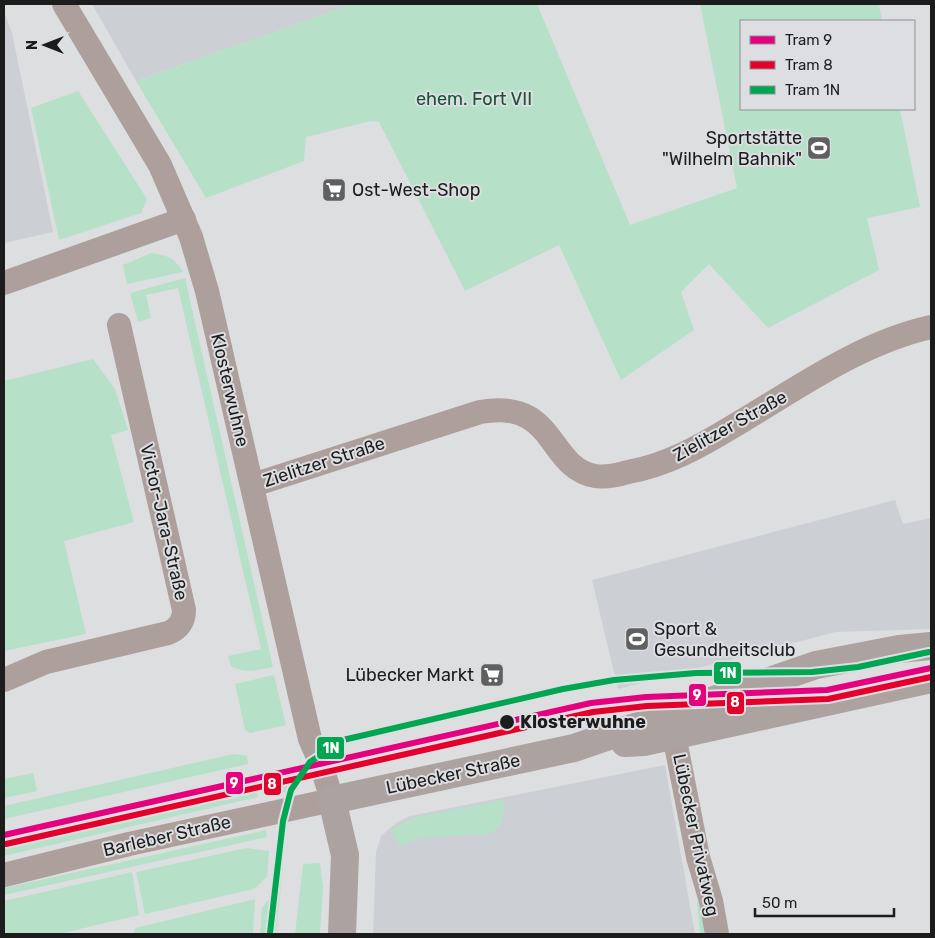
<svg xmlns="http://www.w3.org/2000/svg" width="935" height="938" viewBox="0 0 935 938" font-family="Rubik,sans-serif">
  <style>
    .built { fill: #ccd0d5 }
    .green { fill: #b6e1c8 }
    .lines { fill: none; stroke-linecap: round; stroke-linejoin: round }
    .minor { stroke: #ad9f9b; stroke-width: 24 }
    .major { stroke: #aca29f; stroke-width: 28 }
    .tram-1-casing { stroke: #dcdee1; stroke-width: 10 }
    .tram-2-casing { stroke: #dcdee1; stroke-width: 10 }
    .tram-3-casing { stroke: #dcdee1; stroke-width: 10 }
    .tram-1 { stroke: #e5007d; stroke-width: 6 }
    .tram-2 { stroke: #e4002b; stroke-width: 6 }
    .tram-3 { stroke: #00a651; stroke-width: 6 }
    .stop-dot { fill: #1c1c1d; stroke: #dcdee1; stroke-width: 2 }
    .labels { text-anchor: middle; stroke-width: 4; stroke-linejoin: round; paint-order: stroke }
    .park-label { font-size: 18px; fill: #175233; stroke: #dcdee1 }
    .poi-label { font-size: 18px; fill: #1c1c1d; stroke: #dcdee1; text-anchor: end }
    .street-label { font-size: 18px; fill: #1c1c1d; stroke: #dcdee1 }
    .stop-label { font-size: 18px; font-weight: bold; fill: #1c1c1d; stroke: #dcdee1; text-anchor: start }
    .line-badge { stroke: #dcdee1; stroke-width: 2 }
    .badge-label { font-size: 14px; text-anchor: middle; font-weight: bold; fill: #fff }
  </style>
  <rect width="100%" height="100%" fill="#dddee0"/>
  <g class="built">
    <polygon points="92,4 353,4 136,81"/>
    <polygon points="4,11 12,33 53,232 4,243"/>
    <polygon points="895,500 903,524 931,518 931,629 836,632 618,689 592,580"/>
    <polygon points="665,765 695,934 373,934 376,852 381,836 396,823 410,816"/>
  </g>
  <g class="green">
    <polygon points="353,4 537,4 630,225 737,188 700,4 879,4 882,21 741,21 741,109 900,109 920,207 867,218 879,270 768,328 709,264 681,292 694,330 621,380 559,245 465,291 379,122 370,121 306,137 304,161 206,198 136,81"/>
    <polygon points="78,91 147,199 141,213 59,240 31,108"/>
    <path d="M151,253C167,255 175,258 183,272L127,284L123,265Z"/>
    <path d="M185,278L273,667C258,670 245,674 231,666L228,656L261,649L178,288L146,295L151,318L138,322L130,293Z"/>
    <polygon points="93,359 115,389 128,430 111,435 134,522 64,541 86,634 4,651 4,381"/>
    <polygon points="274,675 286,725 250,733 245,730 235,684"/>
    <polygon points="789,697 630,732 753,698"/>
    <polygon points="234,754 247,756 248,764 4,819 4,806"/>
    <polygon points="33,773 37,791 4,798 4,779"/>
    <polygon points="294,773 303,780 296,791 285,793 270,788 268,779"/>
    <polygon points="255,785 258,797 4,856 4,841"/>
    <polygon points="503,800 505,808 499,827 489,834 420,838 400,846 391,829 416,817"/>
    <polygon points="266,830 267,837 4,895 4,888"/>
    <polygon points="247,848 269,851 267,877 254,889 145,914 136,872"/>
    <polygon points="320,863 323,888 320,934 295,934 303,864"/>
    <polygon points="283,866 276,934 260,934 262,908 273,894"/>
    <polygon points="132,872 139,915 59,934 4,934 4,901"/>
    <polygon points="255,899 253,934 132,934 136,928"/>
    <polygon points="703,900 709,934 700,934 697,901"/>
  </g>
  <g class="lines">
    <g class="minor">
      <polyline points="4,283 184,219"/>
      <path d="M253,485L480,412C557,398 546,467 595,476C606,478 618,475 628,472C667,465 699,447 732,427C795,390 859,343 931,327"/>
      <path d="M4,680L46,662L168,633C179,629 184,621 184,610L119,325"/>
      <polyline points="674,735 698,857 711,901 717,934"/>
      <polyline points="4,875 129,844 332,800 321,764 310,739 207,291 191,237 160,165 64,4"/>
    </g>
    <g class="major">
      <polyline points="625,743 644,742 931,679"/>
      <polyline points="342,934 345,855 332,800 574,748 816,665 899,649 931,646"/>
    </g>
    <defs>
      <polyline id="tram-1" points="4,835 591,703 646,697 827,690 931,668"/>
      <polyline id="tram-2" points="6,844 593,712 647,706 828,699 931,677"/>
      <polyline id="tram-3" points="270,933 283,821 291,790 310,762 343,740 563,689 614,680 696,673 812,672 858,667 929,652"/>
    </defs>
    <use href="#tram-1" class="tram-1-casing"/>
    <use href="#tram-2" class="tram-2-casing"/>
    <use href="#tram-3" class="tram-3-casing"/>
    <use href="#tram-1" class="tram-1"/>
    <use href="#tram-2" class="tram-2"/>
    <use href="#tram-3" class="tram-3"/>
  </g>
  <defs>
    <symbol id="stadium-square" viewBox="-11 -11 22 22"><rect x="-9" y="-9" width="18" height="18" rx="4" fill="#606061" stroke="#dcdee1"/><path d="M0-5a6.5 5 0 1 0 0 10a6.5 5 0 1 0 0-10ZM-3.5-1.8h7v3.6h-7Z" fill="#fff"/></symbol>
    <symbol id="supermarket-square" viewBox="-11 -11 22 22"><rect x="-9" y="-9" width="18" height="18" rx="4" fill="#606061" stroke="#dcdee1"/><path d="M-6-5.5h2.5l.6 2H6L4.5 2H-2.5L-4.4-4H-6ZM-1.5 3.2a1.3 1.3 0 1 0 .1 0ZM3 3.2a1.3 1.3 0 1 0 .1 0Z" fill="#fff"/></symbol>
  </defs>
  <g fill-rule="evenodd">
    <use href="#stadium-square" x="805" y="134" width="28" height="28"/>
    <use href="#supermarket-square" x="320" y="176" width="28" height="28"/>
    <use href="#stadium-square" x="623" y="625" width="28" height="28"/>
    <use href="#supermarket-square" x="478" y="661" width="28" height="28"/>
  </g>
  <circle class="stop-dot" cx="507" cy="722" r="8"/>
  <g class="labels">
    <g class="park-label">
      <text x="474" y="105">ehem. Fort VII</text>
    </g>
    <g class="poi-label">
      <text x="802" y="144">Sportstätte<tspan x="802" dy="21">"Wilhelm Bahnik"</tspan></text>
      <text x="352" y="196" text-anchor="start">Ost-West-Shop</text>
      <text x="654" y="635" text-anchor="start">Sport &amp;<tspan x="654" dy="21">Gesundheitsclub</tspan></text>
      <text x="474" y="681">Lübecker Markt</text>
    </g>
    <g class="street-label">
      <text transform="translate(230 390) rotate(77)" y="6">Klosterwuhne</text>
      <text transform="translate(730 426) rotate(-29)" y="6">Zielitzer Straße</text>
      <text transform="translate(324 462) rotate(-18)" y="6">Zielitzer Straße</text>
      <text transform="translate(164 522) rotate(77)" y="6">Victor-Jara-Straße</text>
      <text transform="translate(453 774) rotate(-12)" y="6">Lübecker Straße</text>
      <text transform="translate(696 835) rotate(78)" y="6">Lübecker Privatweg</text>
      <text transform="translate(167 836) rotate(-13)" y="6">Barleber Straße</text>
    </g>
    <g class="stop-label">
      <text x="520" y="728">Klosterwuhne</text>
    </g>
  </g>
  <g class="line-badge">
    <rect x="713" y="661" width="29" height="24" rx="5" fill="#00a651"/>
    <rect x="688" y="683" width="19" height="24" rx="5" fill="#e5007d"/>
    <rect x="726" y="691" width="19" height="24" rx="5" fill="#e4002b"/>
    <rect x="316" y="736" width="29" height="24" rx="5" fill="#00a651"/>
    <rect x="225" y="771" width="19" height="24" rx="5" fill="#e5007d"/>
    <rect x="263" y="772" width="19" height="24" rx="5" fill="#e4002b"/>
  </g>
  <g class="badge-label">
    <text x="728" y="678">1N</text>
    <text x="697" y="700">9</text>
    <text x="735" y="707">8</text>
    <text x="331" y="753">1N</text>
    <text x="234" y="788">9</text>
    <text x="272" y="789">8</text>
  </g>
  <rect width="935" height="938" fill="none" stroke="#1c1c1d" stroke-width="10"/>
  <rect x="740" y="20" width="175" height="90" fill="#dcdee1" stroke="#8f9093"/>
  <rect x="750" y="36" width="25" height="8" fill="#e5007d" stroke="#8f9093"/>
  <text x="785" y="45" font-size="15" fill="#1c1c1d">Tram 9</text>
  <rect x="750" y="61" width="25" height="8" fill="#e4002b" stroke="#8f9093"/>
  <text x="785" y="70" font-size="15" fill="#1c1c1d">Tram 8</text>
  <rect x="750" y="86" width="25" height="8" fill="#00a651" stroke="#8f9093"/>
  <text x="785" y="95" font-size="15" fill="#1c1c1d">Tram 1N</text>
  <g transform="translate(45 45) rotate(270)" stroke="#dcdee1" stroke-width="4" paint-order="stroke">
  <path d="M0-4L9 19L0 12L-9 19Z" fill="#1c1c1d"/>
  <text y="-8" font-size="14" font-weight="bold" text-anchor="middle" fill="#1c1c1d">N</text>
  </g>
  <path d="M755 908v8h139v-8" fill="none" stroke="#1c1c1d" stroke-width="2.5"/>
  <text x="762" y="908" font-size="15" fill="#1c1c1d" stroke="#dcdee1" stroke-width="4" paint-order="stroke">50 m</text>
</svg>
